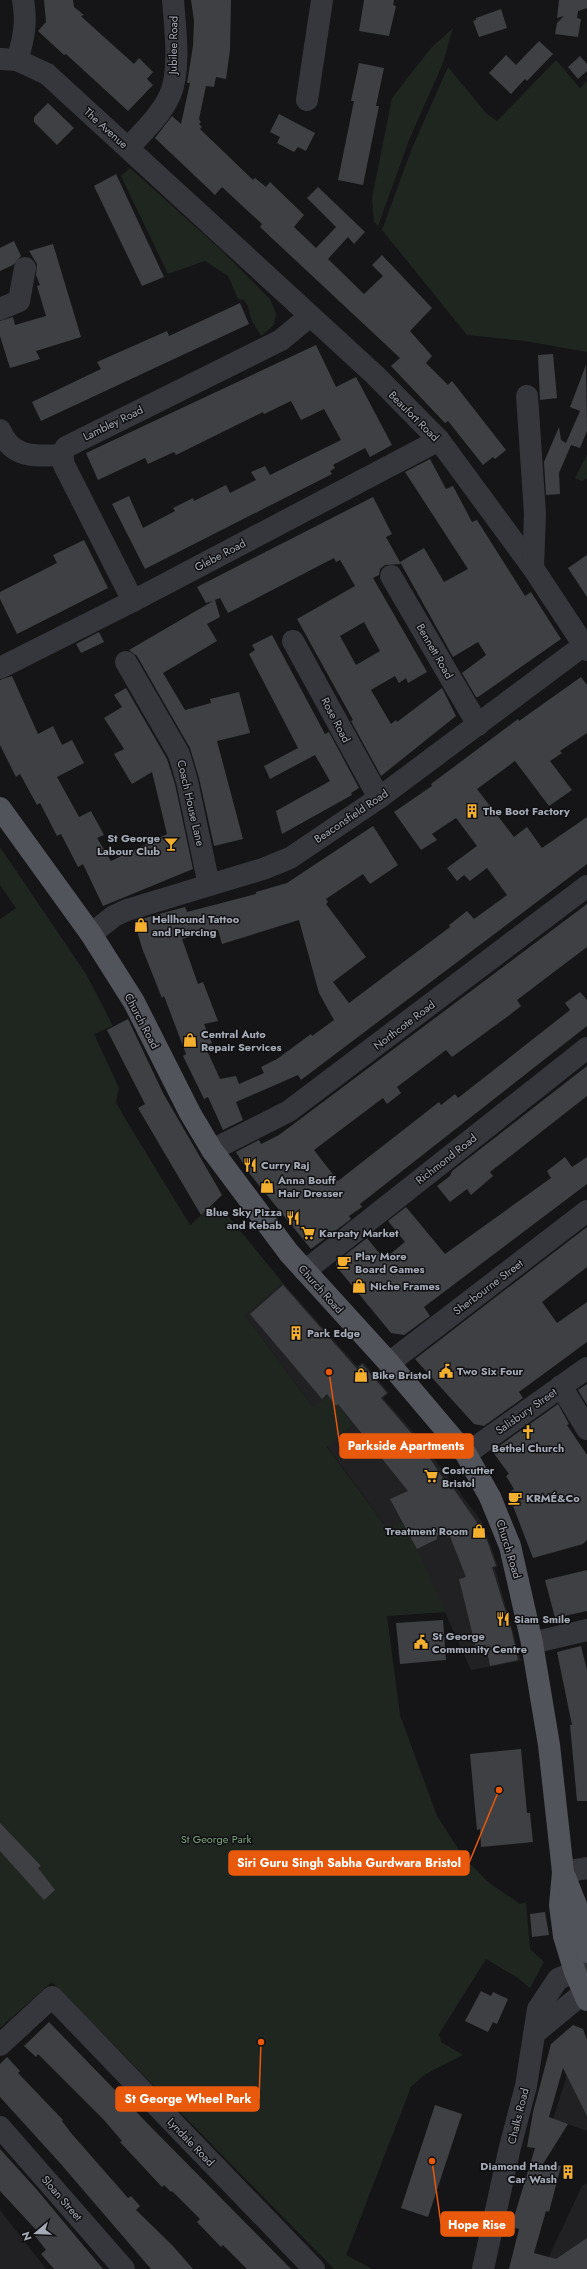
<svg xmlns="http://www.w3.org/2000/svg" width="587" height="2269" viewBox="0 0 587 2269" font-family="Jost,sans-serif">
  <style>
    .built { fill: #212124 }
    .green { fill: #1f2620 }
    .building { fill: #3f4044; fill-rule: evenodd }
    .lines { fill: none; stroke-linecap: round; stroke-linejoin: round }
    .minor { stroke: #36373c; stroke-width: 22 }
    .major { stroke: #52545b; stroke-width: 22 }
    .labels { text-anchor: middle; stroke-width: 3; stroke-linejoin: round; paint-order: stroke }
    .street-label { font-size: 11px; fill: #a6acb7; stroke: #101012 }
    .poi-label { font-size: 11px; font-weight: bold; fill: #a6acb7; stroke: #101012; text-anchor: start }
    .park-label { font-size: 11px; fill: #7da27f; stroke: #101012 }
    .leader { fill: none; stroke: #e8590c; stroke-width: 1.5 }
    .callout-dot { fill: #e8590c; stroke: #101012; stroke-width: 1.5 }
    .callout { fill: #e8590c; stroke: #e8590c; stroke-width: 1.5 }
    .callout-label { font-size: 12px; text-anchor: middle; font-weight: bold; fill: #fff }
  </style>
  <rect width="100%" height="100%" fill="#151517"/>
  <g class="built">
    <polygon points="283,1283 357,1366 363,1362 389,1393 383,1398 416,1435 482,1522 498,1566 495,1568 521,1661 471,1670 404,1522 387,1528 327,1446 353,1425 313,1407 245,1315"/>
    <polygon points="587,2066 587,2131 553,2119 567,2075"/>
    <polygon points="587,2183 587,2269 543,2269 582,2186"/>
    <polygon points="0,2210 46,2269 0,2269"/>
  </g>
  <g class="green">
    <polygon points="453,28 443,63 409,140 378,226 374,222 372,198 392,98 431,48"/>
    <polygon points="556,60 580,88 587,81 587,352 525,341 467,335 382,230 412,148 448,67 487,114 497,121"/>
    <polygon points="130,168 218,247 270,299 276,314 274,325 261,336 251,319 248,306 244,300 238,299 228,276 205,261 168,274 121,176"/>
    <polygon points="587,455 587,478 582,481 575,478"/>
    <polygon points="0,847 86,974 113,1026 94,1034 119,1088 116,1102 123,1115 190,1225 213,1205 225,1218 228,1216 283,1283 245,1315 313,1407 330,1395 353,1425 327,1447 387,1528 404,1521 446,1612 387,1616 400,1715 437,1816 463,1856 488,1882 520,1904 526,1902 530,1949 544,1962 530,1988 518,1978 486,1959 439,2034 441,2042 463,2055 424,2075 411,2087 346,2255 372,2269 334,2269 52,1982 0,2028 0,919 16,908 0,885"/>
  </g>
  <g class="building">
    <polygon points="44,0 73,0 74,7 84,15 81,16 84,19 134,64 139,58 153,72 147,79 153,85 128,111 66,54 64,55 38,31 46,22"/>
    <polygon points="191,0 231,0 230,50 226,79 216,77 214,87 206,86 199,119 201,122 199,124 202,127 200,129 253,180 255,178 266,187 270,182 304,215 294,227 316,248 336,227 307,198 318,187 365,232 354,244 348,237 328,259 364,294 383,276 372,265 382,255 432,308 410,331 432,356 426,363 448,385 452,381 506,450 495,459 493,457 483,465 448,421 445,423 391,366 400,358 260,227 262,224 222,187 215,195 155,138 172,116 181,124 190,83 187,83 193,46 194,21"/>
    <polygon points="364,0 394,0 393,5 396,6 389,36 359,31"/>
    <polygon points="559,0 587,0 587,8 578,11 577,18 581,19 578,37 555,34 557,23 564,16 557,18"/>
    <polygon points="501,9 507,28 479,37 473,21 476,20 476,18"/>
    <polygon points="539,41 553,54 527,81 525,79 511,94 489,73 506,55 516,65"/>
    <polygon points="580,56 587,64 587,71 578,79 568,67"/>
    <polygon points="359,63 384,68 376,106 379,106 363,185 338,180 354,101 351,101"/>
    <polygon points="48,103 74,128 57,145 34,122 34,117"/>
    <polygon points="279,114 315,133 306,151 298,147 294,152 277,143 280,137 270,132"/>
    <polygon points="116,174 164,277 142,286 94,186"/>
    <polygon points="14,241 21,256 13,265 0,271 0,248"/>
    <polygon points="53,244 81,337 36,351 40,359 10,368 0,336 0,321 13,317 15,325 46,316 37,286 40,285 36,275 37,264 29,251"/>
    <polygon points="240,303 249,324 41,421 32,402 101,369 97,362 167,331 169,336"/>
    <polygon points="316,345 336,387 356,377 392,445 370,457 365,448 333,465 335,468 330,471 332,474 145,569 112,504 129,496 143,528 175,511 173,508 193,498 194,501 226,485 230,493 256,480 251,472 265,466 270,475 341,440 324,409 301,420 291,401 264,414 263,412 176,455 174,452 148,464 145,458 98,480 86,453"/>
    <polygon points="553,354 557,398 540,400 538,355"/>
    <polygon points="586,365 587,431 580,448 571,445 559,473 560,494 546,495 544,462 559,427 561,440 566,443 580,411 570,407"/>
    <polygon points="430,459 446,489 453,486 472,522 477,520 525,596 531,592 561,639 478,697 476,697 462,673 486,655 478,642 453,657 400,562 424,548 444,582 468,569 405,472"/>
    <path d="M373,497L392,534L386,537L401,564L385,565L380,569L379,575L373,578L427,672L408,683L406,678L399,683L395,676L371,690L391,724L396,720L397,722L442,688L456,716L381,776L351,721L353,720L297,619L355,586L340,560L336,562L334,558L228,613L220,598L215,600L220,617L207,624L217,641L163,673L185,710L211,703L210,699L239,692L250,733L217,741L243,839L214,846L199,778L190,748L137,656L129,650L213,601L206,603L197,587ZM364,622L380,651L356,665L340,636Z"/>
    <polygon points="84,540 108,588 17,634 0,599 0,592 57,563 53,555"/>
    <polygon points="587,555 587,597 568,568"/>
    <polygon points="99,632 104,642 81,653 76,644"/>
    <polygon points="272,635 325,734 329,732 359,788 351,793 352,795 282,834 276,811 330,781 315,755 270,779 264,766 298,748 249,654 255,650 252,645"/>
    <polygon points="12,676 38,734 53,726 62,745 72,740 84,763 57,777 79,817 91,811 104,835 97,838 111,861 167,834 152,772 132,784 114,754 124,749 104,718 122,707 114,695 126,688 167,759 175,784 193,869 103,906 83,864 78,867 61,834 57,836 40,803 37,805 20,774 16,777 0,745 0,680"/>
    <path d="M581,677L587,685V733L560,751L562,753L550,761L572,790L549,806L515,761L477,789L514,837L527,827L542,848L587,817V864L301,1080L298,1075L236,1102L243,1120L223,1130L208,1097L204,1099L183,1056L186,1054L164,996L162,998L142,948L134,921L185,907L187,912L256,894V892L287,883L373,826L398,865L370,884L363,874L326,899L328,902L326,904L366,957L333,982L349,1003L450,927L449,925L467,911L474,919L507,895L487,868L470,881L464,875L457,881L447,868L477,846L456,818L432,834L437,840L421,850L394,812L432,786L431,784L518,719L519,721ZM299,920L319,993L334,1020L312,1036L311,1034L277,1059L261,1067L264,1073L239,1084L236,1076L220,1079L205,1046L212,1043L204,1024L218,1021L203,982L198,984L182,939L218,930L222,944Z"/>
    <polygon points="587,904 587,947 517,1000 521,1006 507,1017 452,1057 446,1050 397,1087 401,1093 387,1104 383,1098 314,1150 338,1181 439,1102 441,1105 455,1094 458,1098 570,1010 565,1003 580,992 587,1000 587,1026 360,1204 362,1207 349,1216 351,1219 311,1249 249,1173 236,1152 259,1140 261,1144 279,1135"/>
    <polygon points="128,1019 163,1093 222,1195 201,1215 138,1108 145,1104 107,1030"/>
    <polygon points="587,1066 587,1096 490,1172 493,1176 471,1195 467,1189 450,1202 437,1186 450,1176 452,1171"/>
    <polygon points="565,1157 572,1167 587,1157 587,1184 424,1307 430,1316 404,1335 391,1333 336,1266 336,1262 367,1238 384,1259 405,1242 388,1221 406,1207 445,1254 551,1178 547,1171"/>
    <polygon points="587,1227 587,1267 542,1302 557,1323 587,1302 587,1342 519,1392 523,1398 484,1426 474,1424 415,1359"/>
    <polygon points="283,1285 357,1369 362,1364 387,1393 381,1398 418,1441 451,1490 453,1488 478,1524 481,1523 496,1566 492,1567 512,1632 518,1660 490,1666 486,1645 476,1648 459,1579 466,1577 449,1534 437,1536 437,1539 417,1549 390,1499 408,1491 338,1404 336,1406 327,1394 322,1399 250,1314"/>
    <polygon points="587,1384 587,1405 578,1390"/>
    <polygon points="558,1404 569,1424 567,1425 587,1455 587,1540 583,1544 533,1558 508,1493 514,1489 506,1476 509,1474 492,1451"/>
    <polygon points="587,1570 587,1611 555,1618 545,1580"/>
    <polygon points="443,1620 446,1660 400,1664 396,1623"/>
    <polygon points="581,1646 587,1670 587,1801 577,1801 570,1725 572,1725 557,1652"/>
    <polygon points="521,1749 527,1813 530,1813 533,1842 481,1847 480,1829 477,1830 470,1754"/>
    <polygon points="0,1823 41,1866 38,1868 55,1890 44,1900 0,1851"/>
    <polygon points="545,1912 549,1935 532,1937 530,1914"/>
    <polygon points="481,1991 491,1996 493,1992 508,1999 497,2024 493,2022 488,2032 465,2021"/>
    <polygon points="49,2022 146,2122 291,2269 247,2269 223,2245 221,2247 197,2222 200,2219 172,2191 171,2192 164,2185 162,2187 120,2142 122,2141 104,2120 38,2054 36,2057 24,2046"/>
    <polygon points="573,2025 583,2029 587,2040 587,2116 563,2068 549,2117 568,2124 543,2164 561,2166 549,2212 546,2211 534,2253 556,2259 587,2238 587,2269 509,2269 519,2229 511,2227 535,2148 527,2147 533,2112 551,2044"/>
    <polygon points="7,2057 20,2071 18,2073 63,2120 62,2121 71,2133 128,2198 131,2196 140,2206 136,2210 172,2245 193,2269 151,2269 60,2163 0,2097 0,2064"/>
    <polygon points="435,2105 462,2114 428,2217 401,2208"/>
    <polygon points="0,2149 38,2191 103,2269 54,2269 41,2254 46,2250 35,2236 39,2233 0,2191"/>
  </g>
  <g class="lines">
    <g class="minor">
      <polyline points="0,59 17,60 47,74 375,375 439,440 533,568 587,650"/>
      <path d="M17,60C24,39 27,21 23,0"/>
      <polyline points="307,100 322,0"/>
      <path d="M128,148C143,132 161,115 170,95C181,70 175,27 173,0"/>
      <polyline points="0,309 19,301 25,268"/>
      <polyline points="527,396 535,514 533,568"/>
      <path d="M0,430C12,459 36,456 62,455"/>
      <polyline points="391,576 478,725"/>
      <polyline points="133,601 64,465 62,455 66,447 281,340 310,316"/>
      <polyline points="293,641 379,798"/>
      <polyline points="126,662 179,754 187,781 209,885"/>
      <polyline points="0,668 133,601 439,440"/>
      <polyline points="91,934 114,916 127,910 263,869 290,858 379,798 584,645"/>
      <polyline points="212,1150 289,1111 587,886"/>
      <polyline points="305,1271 587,1048"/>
      <polyline points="389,1363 587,1211"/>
      <polyline points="561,1386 587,1429"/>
      <polyline points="466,1454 587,1368"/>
      <polyline points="532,1643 587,1630"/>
      <polyline points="563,1872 587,1868"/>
      <polyline points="535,2033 587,1990"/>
      <polyline points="0,2045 52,1997 314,2269"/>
      <polyline points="0,2127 124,2269"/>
      <polyline points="483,2269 510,2147 526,2086 538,2009 558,1979 575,1972 587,1970"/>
    </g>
    <g class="major">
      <polyline points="0,808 91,934 134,1002 190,1113 212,1150 289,1253 389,1363 466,1454 490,1497 510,1546 532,1643 549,1745 563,1872 560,1905 564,1936 575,1972 587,2000"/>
      <polyline points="565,1877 576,1905 587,1952"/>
    </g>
  </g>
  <defs>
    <symbol id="building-bare" viewBox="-9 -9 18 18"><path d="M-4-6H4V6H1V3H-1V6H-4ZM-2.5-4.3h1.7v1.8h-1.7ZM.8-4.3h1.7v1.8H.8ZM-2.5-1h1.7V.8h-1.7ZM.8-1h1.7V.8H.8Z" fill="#f4af2f" stroke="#101012" stroke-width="2.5" paint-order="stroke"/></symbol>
    <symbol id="bar-bare" viewBox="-9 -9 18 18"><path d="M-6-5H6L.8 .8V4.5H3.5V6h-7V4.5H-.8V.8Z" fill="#f4af2f" stroke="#101012" stroke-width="2.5" paint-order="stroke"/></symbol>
    <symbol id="shop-bare" viewBox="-9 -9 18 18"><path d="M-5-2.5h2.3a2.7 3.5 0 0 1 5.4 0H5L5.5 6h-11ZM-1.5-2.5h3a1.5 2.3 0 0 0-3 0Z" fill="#f4af2f" stroke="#101012" stroke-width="2.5" paint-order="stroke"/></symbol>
    <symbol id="restaurant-bare" viewBox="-9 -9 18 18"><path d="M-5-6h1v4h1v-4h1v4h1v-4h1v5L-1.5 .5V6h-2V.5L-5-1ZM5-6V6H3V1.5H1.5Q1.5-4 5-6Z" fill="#f4af2f" stroke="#101012" stroke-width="2.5" paint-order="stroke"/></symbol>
    <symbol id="supermarket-bare" viewBox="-9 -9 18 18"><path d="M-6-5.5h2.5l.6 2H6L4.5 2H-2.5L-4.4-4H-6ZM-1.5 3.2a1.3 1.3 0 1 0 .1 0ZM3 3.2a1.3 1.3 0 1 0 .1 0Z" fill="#f4af2f" stroke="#101012" stroke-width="2.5" paint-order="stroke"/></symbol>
    <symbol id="cafe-bare" viewBox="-9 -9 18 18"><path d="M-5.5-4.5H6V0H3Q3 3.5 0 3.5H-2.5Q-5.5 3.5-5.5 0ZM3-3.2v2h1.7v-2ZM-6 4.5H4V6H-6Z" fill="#f4af2f" stroke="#101012" stroke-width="2.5" paint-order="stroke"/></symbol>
    <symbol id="civic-bare" viewBox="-9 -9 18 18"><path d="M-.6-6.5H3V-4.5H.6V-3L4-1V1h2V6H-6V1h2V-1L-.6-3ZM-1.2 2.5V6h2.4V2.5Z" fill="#f4af2f" stroke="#101012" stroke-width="2.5" paint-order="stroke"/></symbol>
    <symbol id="church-bare" viewBox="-9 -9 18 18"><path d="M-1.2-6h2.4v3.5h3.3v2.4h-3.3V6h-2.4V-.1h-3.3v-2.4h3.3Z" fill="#f4af2f" stroke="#101012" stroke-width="2.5" paint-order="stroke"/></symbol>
  </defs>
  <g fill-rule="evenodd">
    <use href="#building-bare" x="462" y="801" width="20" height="20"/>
    <use href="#bar-bare" x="161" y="834" width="20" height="20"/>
    <use href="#shop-bare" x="131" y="915" width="20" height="20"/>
    <use href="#shop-bare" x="180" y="1030" width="20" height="20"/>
    <use href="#restaurant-bare" x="240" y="1155" width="20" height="20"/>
    <use href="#shop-bare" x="257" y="1176" width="20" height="20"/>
    <use href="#restaurant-bare" x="283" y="1208" width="20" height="20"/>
    <use href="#supermarket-bare" x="298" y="1223" width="20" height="20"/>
    <use href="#cafe-bare" x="334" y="1252" width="20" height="20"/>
    <use href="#shop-bare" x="349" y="1276" width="20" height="20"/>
    <use href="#building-bare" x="286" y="1323" width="20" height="20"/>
    <use href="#civic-bare" x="436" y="1361" width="20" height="20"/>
    <use href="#shop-bare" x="351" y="1365" width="20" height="20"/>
    <use href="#church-bare" x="518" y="1422" width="20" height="20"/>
    <use href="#supermarket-bare" x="421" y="1466" width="20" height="20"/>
    <use href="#cafe-bare" x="505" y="1488" width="20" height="20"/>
    <use href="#shop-bare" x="469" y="1521" width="20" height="20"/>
    <use href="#restaurant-bare" x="493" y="1609" width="20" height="20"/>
    <use href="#civic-bare" x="411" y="1632" width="20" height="20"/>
    <use href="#building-bare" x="558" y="2162" width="20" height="20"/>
  </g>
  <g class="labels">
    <g class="street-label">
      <text transform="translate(173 45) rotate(-89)" y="4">Jubilee Road</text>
      <text transform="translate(106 128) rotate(42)" y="4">The Avenue</text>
      <text transform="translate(414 416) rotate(45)" y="4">Beaufort Road</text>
      <text transform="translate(113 423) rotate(-26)" y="4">Lambley Road</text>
      <text transform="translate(220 555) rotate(-28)" y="4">Glebe Road</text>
      <text transform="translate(435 651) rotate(60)" y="4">Bennett Road</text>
      <text transform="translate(336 720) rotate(62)" y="4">Rose Road</text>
      <text transform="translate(191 803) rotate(77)" y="4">Coach House Lane</text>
      <text transform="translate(351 816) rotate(-34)" y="4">Beaconsfield Road</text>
      <text transform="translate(142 1021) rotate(62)" y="4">Church Road</text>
      <text transform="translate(404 1025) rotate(-37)" y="4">Northcote Road</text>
      <text transform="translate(446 1159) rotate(-38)" y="4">Richmond Road</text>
      <text transform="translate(488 1287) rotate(-37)" y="4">Sherbourne Street</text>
      <text transform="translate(321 1289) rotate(48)" y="4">Church Road</text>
      <text transform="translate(526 1411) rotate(-35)" y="4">Salisbury Street</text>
      <text transform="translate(509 1549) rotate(73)" y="4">Church Road</text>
      <text transform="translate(518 2116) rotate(-76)" y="4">Chalks Road</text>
      <text transform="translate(191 2142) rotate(46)" y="4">Lyndale Road</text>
      <text transform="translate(62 2198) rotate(49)" y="4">Sloan Street</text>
    </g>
    <g class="poi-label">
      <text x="483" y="815">The Boot Factory</text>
      <text x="160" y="842" text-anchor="end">St George<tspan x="160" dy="13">Labour Club</tspan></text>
      <text x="152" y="923">Hellhound Tattoo<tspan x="152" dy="13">and Piercing</tspan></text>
      <text x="201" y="1038">Central Auto<tspan x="201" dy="13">Repair Services</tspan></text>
      <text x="261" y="1169">Curry Raj</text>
      <text x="278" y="1184">Anna Bouff<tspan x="278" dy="13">Hair Dresser</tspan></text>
      <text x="282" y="1216" text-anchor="end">Blue Sky Pizza<tspan x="282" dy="13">and Kebab</tspan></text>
      <text x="319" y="1237">Karpaty Market</text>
      <text x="355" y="1260">Play More<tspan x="355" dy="13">Board Games</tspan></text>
      <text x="370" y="1290">Niche Frames</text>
      <text x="307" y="1337">Park Edge</text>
      <text x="457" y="1375">Two Six Four</text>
      <text x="372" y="1379">Bike Bristol</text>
      <text x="528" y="1452" text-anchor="middle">Bethel Church</text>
      <text x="442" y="1474">Costcutter<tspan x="442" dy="13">Bristol</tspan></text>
      <text x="526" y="1502">KRMÉ&amp;Co</text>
      <text x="468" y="1535" text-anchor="end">Treatment Room</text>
      <text x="514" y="1623">Siam Smile</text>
      <text x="432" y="1640">St George<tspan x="432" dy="13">Community Centre</tspan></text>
      <text x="557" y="2170" text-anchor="end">Diamond Hand<tspan x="557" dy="13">Car Wash</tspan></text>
    </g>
    <g class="park-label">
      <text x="216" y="1843">St George Park</text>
    </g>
  </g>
  <path class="leader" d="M329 1372L340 1446M499 1790L469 1863M261 2042L259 2099M432 2161L441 2224"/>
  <g class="callout-dot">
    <circle cx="329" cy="1372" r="4"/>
    <circle cx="499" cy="1790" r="4"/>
    <circle cx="261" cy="2042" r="4"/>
    <circle cx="432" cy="2161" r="4"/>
  </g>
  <g class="callout">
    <rect x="340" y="1434" width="133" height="24" rx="4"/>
    <rect x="229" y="1851" width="240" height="24" rx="4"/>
    <rect x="116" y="2087" width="143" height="24" rx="4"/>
    <rect x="441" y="2212" width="73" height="24" rx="4"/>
  </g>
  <g class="callout-label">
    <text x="406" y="1450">Parkside Apartments</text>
    <text x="349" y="1867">Siri Guru Singh Sabha Gurdwara Bristol</text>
    <text x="188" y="2103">St George Wheel Park</text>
    <text x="477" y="2229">Hope Rise</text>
  </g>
  <g transform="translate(36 2233) rotate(251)" stroke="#101012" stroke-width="3" paint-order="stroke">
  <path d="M0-3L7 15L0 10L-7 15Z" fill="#a6acb7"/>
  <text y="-6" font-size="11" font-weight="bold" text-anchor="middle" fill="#a6acb7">N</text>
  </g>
</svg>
